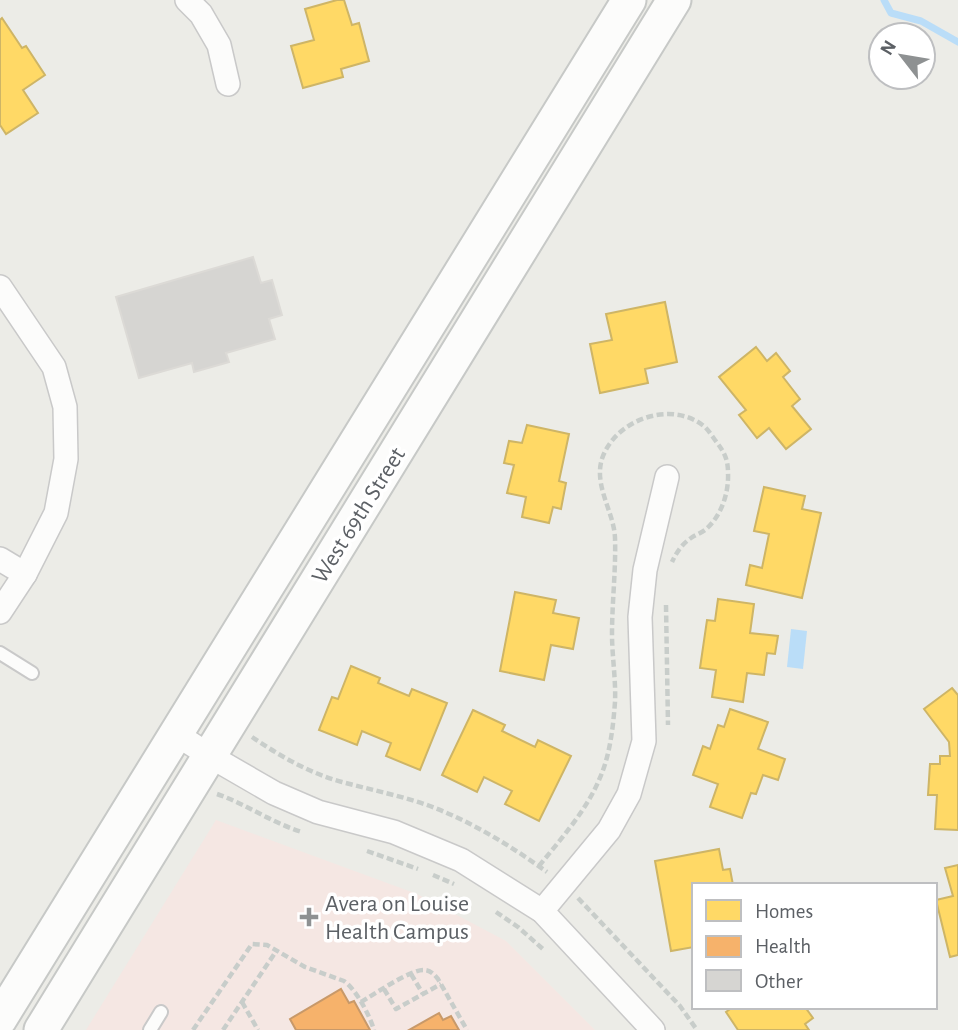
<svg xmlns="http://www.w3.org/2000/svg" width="958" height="1030" viewBox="0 0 958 1030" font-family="'Alegreya Sans',sans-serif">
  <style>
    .medical { fill: #f5e7e3 }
    .water { fill: #baddf8 }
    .homes { fill: #ffd966; stroke: #ceb566; stroke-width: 2 }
    .health { fill: #f6b26b; stroke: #c89969; stroke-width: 2 }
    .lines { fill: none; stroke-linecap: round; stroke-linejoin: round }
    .stream { stroke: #baddf8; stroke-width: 7 }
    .building { fill: #d6d5d2; stroke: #dcdad6; stroke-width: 2 }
    .service-casing { stroke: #c9c9c9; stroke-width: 16 }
    .minor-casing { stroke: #c9c9c9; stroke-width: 26 }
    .secondary-casing { stroke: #c7c9c7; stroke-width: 37 }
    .path { stroke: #c8cdca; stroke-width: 4.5; stroke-dasharray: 7 3.5; stroke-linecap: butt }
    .service { stroke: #fcfcfb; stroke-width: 12 }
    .minor { stroke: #fcfcfb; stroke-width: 23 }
    .secondary { stroke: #fcfcfb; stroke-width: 33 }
    .poi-dot { fill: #8e9192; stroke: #fff; stroke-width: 2.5 }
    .labels { text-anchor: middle; stroke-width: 7; stroke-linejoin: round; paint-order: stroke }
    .street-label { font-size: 24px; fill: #5c6065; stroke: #fff }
    .poi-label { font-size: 24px; fill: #5c6065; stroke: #fff; text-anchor: start }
  </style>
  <rect width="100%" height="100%" fill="#ecece7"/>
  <polygon class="medical" points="216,820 417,894 506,941 595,1030 86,1030"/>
  <polygon class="water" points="791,629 807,631 803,669 787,667"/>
  <g class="homes">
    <polygon points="337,0 344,0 352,25 359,23 369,61 341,69 343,77 303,88 291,46 314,40 305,9"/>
    <polygon points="2,18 22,48 26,46 45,75 23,90 38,113 6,134 0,125 0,20"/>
    <polygon points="665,302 677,362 645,369 648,383 600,393 590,344 612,340 606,314"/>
    <polygon points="756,347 767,361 776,353 790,371 783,377 800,399 792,406 811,429 786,449 769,428 757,438 739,415 746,410 719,377"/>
    <polygon points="527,425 569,434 559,481 566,483 561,509 553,507 549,523 522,517 526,497 507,493 514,465 504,463 509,441 522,443"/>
    <polygon points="764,487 805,496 802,509 821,513 802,598 746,585 750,565 762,568 769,534 754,531"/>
    <polygon points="515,592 556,600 553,613 579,618 573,649 551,645 544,680 500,671"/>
    <polygon points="718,599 754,604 750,633 778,636 775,654 767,653 764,675 747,673 743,702 712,697 716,670 700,668 707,620 715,621"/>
    <polygon points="351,666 380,678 378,683 409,696 412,689 447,703 420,770 386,756 391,743 362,731 357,745 319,730 332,697 338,699"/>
    <polygon points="952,688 958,695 958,830 935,829 937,795 928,795 930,764 940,764 940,756 950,756 949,742 924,709"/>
    <polygon points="730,709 768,722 758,749 785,759 778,780 763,775 756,794 751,793 742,818 710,807 718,784 693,775 703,746 710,749 718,725 724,727"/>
    <polygon points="473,710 505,725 502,731 535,747 538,740 571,756 539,821 505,804 512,791 484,777 477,792 442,775"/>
    <polygon points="719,849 723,870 730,869 733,885 694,885 694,947 671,951 655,861"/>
    <polygon points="958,865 958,955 950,957 936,900 953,896 945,868"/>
    <polygon points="733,1007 805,1007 813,1018 805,1024 809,1030 738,1030 726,1012"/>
  </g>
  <g class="health">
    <polygon points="341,989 349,1003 354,1001 370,1030 296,1030 290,1019"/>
    <polygon points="439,1013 443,1020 451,1016 459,1030 409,1030"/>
  </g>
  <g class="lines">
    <polyline class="stream" points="884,0 891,13 921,21 958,42"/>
  </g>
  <polygon class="building" points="253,257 261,283 272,280 282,315 269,319 275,339 226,353 229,362 194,372 192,363 139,378 116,297"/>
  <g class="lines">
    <defs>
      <g id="service">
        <polyline points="0,653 32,673"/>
        <polyline points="150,1030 161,1012"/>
      </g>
      <g id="minor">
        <polyline points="187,0 201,14 219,45 228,84"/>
        <polyline points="0,287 54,367 65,407 66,459 56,513 25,574 0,612"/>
        <polyline points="0,559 25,574"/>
        <polyline points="176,734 210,756 274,793 318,812 394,832 461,860 542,911 653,1030"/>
        <polyline points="542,911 609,830 629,794 644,741 640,617 645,570 667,477"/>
      </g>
      <g id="secondary">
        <polyline points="0,1019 629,0"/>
        <polyline points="41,1030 674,0"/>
      </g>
    </defs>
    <use href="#service" class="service-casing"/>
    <use href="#minor" class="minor-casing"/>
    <use href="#secondary" class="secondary-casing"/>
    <g class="path">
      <polyline points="666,605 668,725"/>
      <path d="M252,737C280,756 309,773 342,782C372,790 402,796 430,806C472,822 511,846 547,872"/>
      <path d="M217,794C246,804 272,823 302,832"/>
      <polyline points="367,851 418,869"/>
      <path d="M539,866C560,840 586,811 599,780C610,756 613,728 615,702C616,680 612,656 612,634C612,602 616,570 615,538C614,511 592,484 603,456C618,418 673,400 705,427C709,431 712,436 715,440C724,452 728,458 728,473C729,493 721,517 705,530C701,533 695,535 691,538C682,544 676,553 672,562"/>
      <polyline points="433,875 454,884"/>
      <polyline points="578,898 680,1006 697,1030"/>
      <polyline points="496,912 518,927 544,950"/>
      <polyline points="411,974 423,994"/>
      <polyline points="384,989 396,1009 441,984"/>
      <polyline points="242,1002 258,1030"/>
      <path d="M361,1002C373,995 411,969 424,970C430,970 434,974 438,979L467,1030"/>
      <path d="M193,1030L252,944L267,945L305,967L344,981C356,989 370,1016 374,1030"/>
      <polyline points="223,1030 277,950"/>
    </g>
    <use href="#service" class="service"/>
    <use href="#minor" class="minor"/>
    <use href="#secondary" class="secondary"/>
  </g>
  <path class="poi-dot" d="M305.5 906.5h7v7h7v7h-7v7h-7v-7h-7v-7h7z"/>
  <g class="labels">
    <g class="street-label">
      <text transform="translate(358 515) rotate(-58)" y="8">West 69th Street</text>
    </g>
    <g class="poi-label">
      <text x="325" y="911">Avera on Louise<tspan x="325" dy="28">Health Campus</tspan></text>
    </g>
  </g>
  <rect x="692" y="883" width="245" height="126" fill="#ffffff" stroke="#bebfc1" stroke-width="2"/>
  <rect x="706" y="900" width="35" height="21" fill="#ffd966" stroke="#bebfc1" stroke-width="2"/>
  <text x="755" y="918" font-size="21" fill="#5c6065">Homes</text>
  <rect x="706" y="936" width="35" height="21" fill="#f6b26b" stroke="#bebfc1" stroke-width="2"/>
  <text x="755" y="953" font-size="21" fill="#5c6065">Health</text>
  <rect x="706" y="970" width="35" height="21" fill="#d6d5d2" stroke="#bebfc1" stroke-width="2"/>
  <text x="755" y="988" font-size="21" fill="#5c6065">Other</text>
  <g transform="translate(902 56) rotate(301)"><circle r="33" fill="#ffffff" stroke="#bebfc1" stroke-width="2"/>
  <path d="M0-5L12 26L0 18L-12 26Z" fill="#8e9192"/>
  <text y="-10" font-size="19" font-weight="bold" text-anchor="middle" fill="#5c6065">N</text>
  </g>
</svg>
